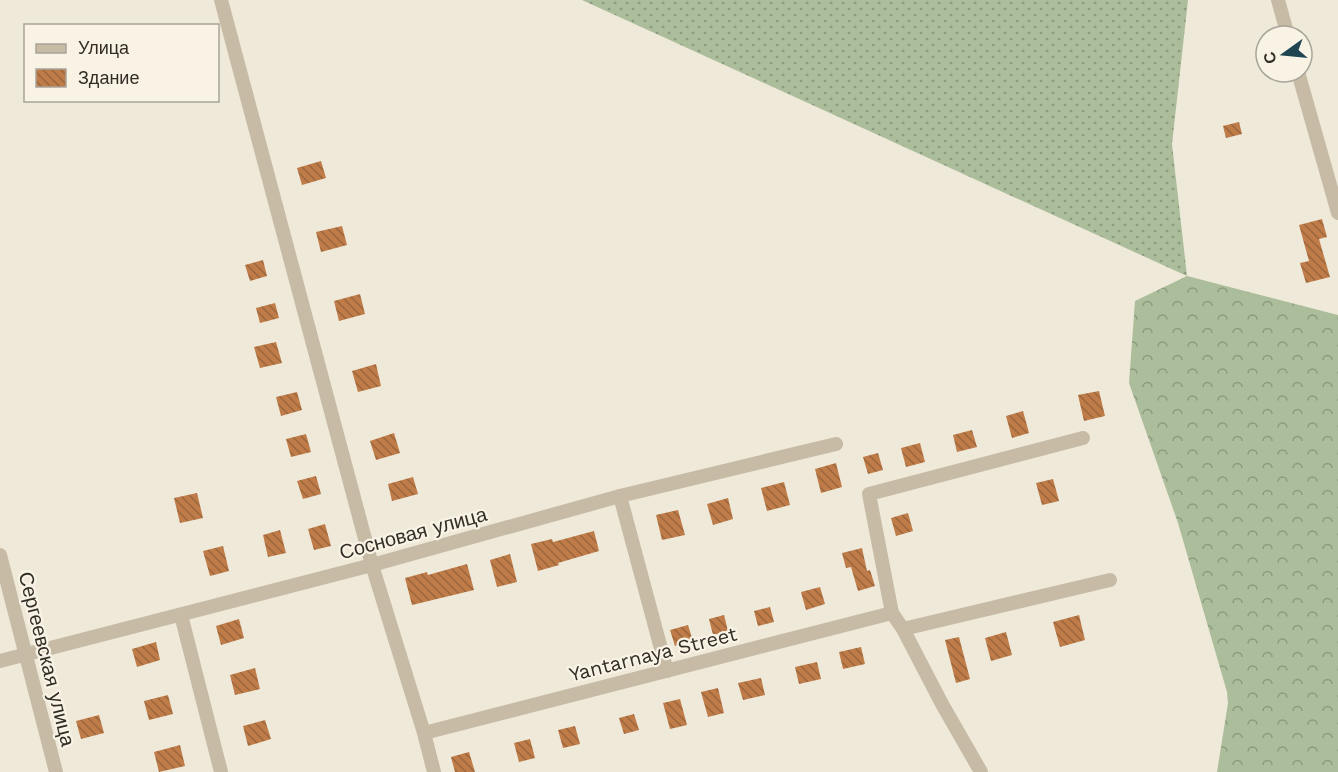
<svg xmlns="http://www.w3.org/2000/svg" width="1338" height="772" viewBox="0 0 1338 772" font-family="'Work Sans',sans-serif">
  <style>
    .grass { fill: url(#grass-dots) }
    .forest { fill: url(#forest-crowns) }
    .building { fill: url(#building-back-hatch) }
    .lines { fill: none; stroke-linecap: round; stroke-linejoin: round }
    .minor { stroke: #c7bba6; stroke-width: 14 }
    .labels { text-anchor: middle; stroke-width: 4.5; stroke-linejoin: round; paint-order: stroke }
    .street-label { font-size: 20px; fill: #332d26; stroke: #f8f3e5 }
  </style>
  <defs>
    <pattern id="grass-dots" width="8" height="8" patternUnits="userSpaceOnUse" patternTransform="scale(1.5)"><rect width="8" height="8" fill="#abbd9a"/><path d="M2 2h.1M6 6h.1" fill="none" stroke="#8c9a7d" stroke-width="1.8" stroke-linecap="round"/></pattern>
    <pattern id="forest-crowns" width="20" height="18" patternUnits="userSpaceOnUse" patternTransform="scale(1.5)"><rect width="20" height="18" fill="#abbd9a"/><path d="M2 6a3 3 0 1 1 6 0M12 15a3 3 0 1 1 6 0" fill="none" stroke="#8c9a7d"/></pattern>
    <pattern id="building-back-hatch" width="6" height="6" patternUnits="userSpaceOnUse" patternTransform="scale(1.5)"><rect width="6" height="6" fill="#bf7c48"/><path d="M-1 5l2 2M0 0l6 6M5-1l2 2" fill="none" stroke="#9c663c"/></pattern>
  </defs>
  <rect width="100%" height="100%" fill="#efe9d9"/>
  <polygon class="grass" points="582,0 1188,0 1172,144 1187,276"/>
  <polygon class="forest" points="1187,276 1338,315 1338,772 1217,772 1228,703 1227,692 1178,523 1129,383 1135,301"/>
  <g class="building">
    <polygon points="1239,122 1242,134 1226,138 1223,126"/>
    <polygon points="321,161 326,178 302,185 297,168"/>
    <polygon points="1322,219 1327,237 1319,239 1330,277 1306,283 1300,263 1309,261 1299,225"/>
    <polygon points="342,226 347,245 321,252 316,232"/>
    <polygon points="263,260 267,276 250,281 245,265"/>
    <polygon points="360,294 365,314 339,321 334,301"/>
    <polygon points="275,303 279,318 260,323 256,308"/>
    <polygon points="276,342 282,363 260,368 254,347"/>
    <polygon points="376,364 381,386 358,392 352,371"/>
    <polygon points="1099,391 1105,416 1084,421 1078,395"/>
    <polygon points="297,392 302,410 281,416 276,397"/>
    <polygon points="1023,411 1029,433 1012,438 1006,416"/>
    <polygon points="972,430 977,447 957,452 953,435"/>
    <polygon points="394,433 400,453 376,460 370,441"/>
    <polygon points="306,434 311,452 291,457 286,439"/>
    <polygon points="920,443 925,462 906,467 901,448"/>
    <polygon points="878,453 883,470 868,474 863,457"/>
    <polygon points="836,463 842,487 821,493 815,469"/>
    <polygon points="316,476 321,494 303,499 297,481"/>
    <polygon points="413,477 418,494 392,501 388,484"/>
    <polygon points="1053,479 1059,501 1042,505 1036,483"/>
    <polygon points="784,482 790,505 767,511 761,488"/>
    <polygon points="197,493 203,518 180,523 174,498"/>
    <polygon points="728,498 733,519 713,525 707,504"/>
    <polygon points="678,510 685,535 662,540 656,515"/>
    <polygon points="908,513 913,531 896,536 891,518"/>
    <polygon points="325,524 331,546 314,550 308,529"/>
    <polygon points="280,530 286,553 268,557 263,535"/>
    <polygon points="594,531 599,551 558,563 559,565 538,571 531,544 552,539 553,542"/>
    <polygon points="223,546 229,571 210,576 203,551"/>
    <polygon points="862,548 867,571 870,570 875,586 858,591 851,567 846,568 842,553"/>
    <polygon points="510,554 517,582 497,587 490,560"/>
    <polygon points="467,564 474,590 412,605 405,578 427,572 428,575"/>
    <polygon points="820,587 825,604 806,610 801,592"/>
    <polygon points="770,607 774,622 758,626 754,611"/>
    <polygon points="724,615 728,631 713,635 709,619"/>
    <polygon points="1079,615 1085,640 1060,647 1053,622"/>
    <polygon points="239,619 244,638 221,645 216,626"/>
    <polygon points="688,625 693,641 675,646 670,630"/>
    <polygon points="1006,632 1012,655 991,661 985,638"/>
    <polygon points="959,637 970,679 956,683 945,640"/>
    <polygon points="156,642 160,660 137,667 132,649"/>
    <polygon points="861,647 865,664 843,669 839,652"/>
    <polygon points="817,662 821,679 799,684 795,667"/>
    <polygon points="255,668 260,689 235,695 230,675"/>
    <polygon points="761,678 765,695 743,700 738,683"/>
    <polygon points="718,688 724,713 708,717 701,692"/>
    <polygon points="168,695 173,714 149,720 144,701"/>
    <polygon points="680,699 687,725 670,729 663,703"/>
    <polygon points="634,714 639,730 624,734 619,718"/>
    <polygon points="99,715 104,733 81,739 76,721"/>
    <polygon points="265,720 271,739 248,746 243,726"/>
    <polygon points="575,726 580,744 563,748 558,730"/>
    <polygon points="530,739 535,758 519,762 514,743"/>
    <polygon points="180,745 185,766 159,772 154,752"/>
    <polygon points="469,752 475,772 455,772 451,757"/>
  </g>
  <g class="lines">
    <g class="minor">
      <polyline points="221,0 372,565 424,733 434,772"/>
      <polyline points="1278,0 1288,36"/>
      <polyline points="1298,72 1338,213"/>
      <polyline points="620,496 667,671"/>
      <polyline points="0,555 56,772"/>
      <polyline points="181,615 221,772"/>
      <polyline points="903,629 1110,580"/>
      <polyline points="0,661 372,565 620,496 836,444"/>
      <polyline points="424,733 892,613"/>
      <polyline points="981,772 942,704 903,629 892,613 869,494 1083,438"/>
    </g>
  </g>
  <g class="labels">
    <g class="street-label">
      <text transform="translate(413 533) rotate(-15)" y="7">Сосновая улица</text>
      <text transform="translate(653 654) rotate(-14)" y="7">Yantarnaya Street</text>
      <text transform="translate(47 659) rotate(76)" y="7">Сергеевская улица</text>
    </g>
  </g>
  <rect x="24" y="24" width="195" height="78" fill="#f8f3e5" stroke="#a9a499" stroke-width="1.5"/>
  <rect x="36" y="44" width="30" height="9" fill="#c7bba6" stroke="#a9a499" stroke-width="1.5"/>
  <text x="78" y="54" font-size="18" fill="#332d26">Улица</text>
  <rect x="36" y="69" width="30" height="18" fill="url(#building-back-hatch)" stroke="#a9a499" stroke-width="1.5"/>
  <text x="78" y="84" font-size="18" fill="#332d26">Здание</text>
  <g transform="translate(1284 54) rotate(255)"><circle r="28" fill="#f8f3e5" stroke="#a9a499" stroke-width="1.5"/>
  <path d="M0-4.5L10 22L0 15L-10 22Z" fill="#1f4452"/>
  <text y="-9" font-size="16" font-weight="bold" text-anchor="middle" fill="#332d26">С</text>
  </g>
</svg>
